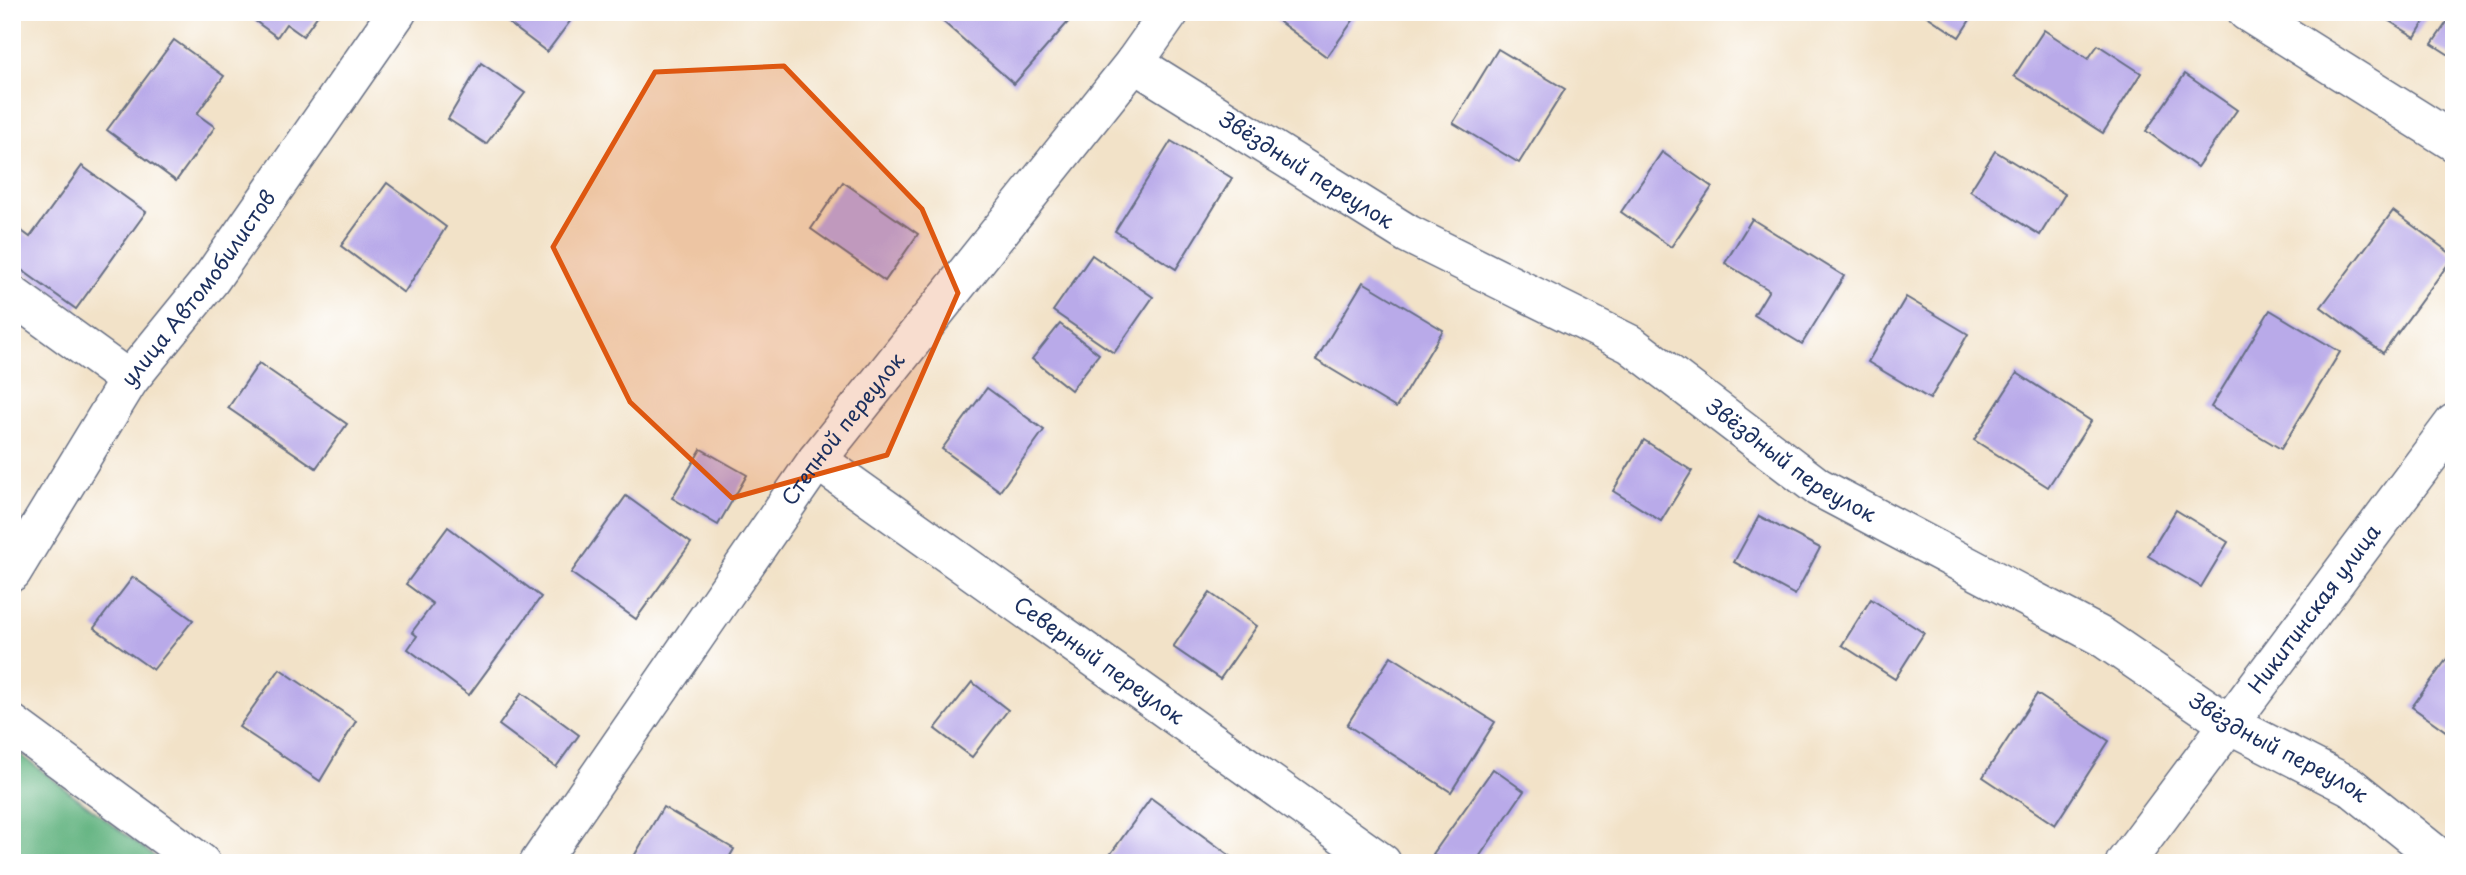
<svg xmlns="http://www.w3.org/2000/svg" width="2466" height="875" viewBox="0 0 2466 875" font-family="'Playpen Sans',sans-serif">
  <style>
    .forest { fill: #62b380; stroke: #3e716f; stroke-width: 2 }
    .building { fill: #b9aae9 }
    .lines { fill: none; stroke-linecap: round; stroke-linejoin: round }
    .minor-casing { stroke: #666e83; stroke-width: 41 }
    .minor { stroke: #fff; stroke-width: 38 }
    .marked { fill: #de5710; fill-opacity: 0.2; stroke: #de5710; stroke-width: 5; stroke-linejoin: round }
    .labels { text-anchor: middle; stroke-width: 7; stroke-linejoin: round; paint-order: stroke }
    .street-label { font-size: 21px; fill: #1b2f5e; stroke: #fff }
  </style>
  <rect width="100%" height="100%" fill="#fff"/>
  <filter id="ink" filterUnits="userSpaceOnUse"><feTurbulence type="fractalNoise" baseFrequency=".0143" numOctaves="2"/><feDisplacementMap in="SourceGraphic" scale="14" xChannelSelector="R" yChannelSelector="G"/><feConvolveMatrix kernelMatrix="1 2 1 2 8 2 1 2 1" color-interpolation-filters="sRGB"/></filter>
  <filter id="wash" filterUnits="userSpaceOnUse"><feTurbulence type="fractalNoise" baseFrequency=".00686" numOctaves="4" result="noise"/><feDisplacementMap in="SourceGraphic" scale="28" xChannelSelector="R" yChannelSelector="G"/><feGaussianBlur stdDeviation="1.57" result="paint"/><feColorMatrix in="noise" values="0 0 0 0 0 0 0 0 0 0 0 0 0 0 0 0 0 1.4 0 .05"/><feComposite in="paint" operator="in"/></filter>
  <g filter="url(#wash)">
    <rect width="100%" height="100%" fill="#f2e2c8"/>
    <polygon class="forest" points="12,748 163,863 12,863"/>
    <g id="blocks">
      <g class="building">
        <polygon points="243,12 320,12 303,36 286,24 277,37"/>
        <polygon points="512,12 577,12 547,52 506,21"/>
        <polygon points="932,12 1077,12 1014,84"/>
        <polygon points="1277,12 1359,12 1327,57 1273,17"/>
        <polygon points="1921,12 1975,12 1959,37"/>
        <polygon points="2375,12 2430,12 2415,37"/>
        <polygon points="2454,12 2454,58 2432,44"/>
        <polygon points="2044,30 2088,59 2098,45 2141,73 2103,133 2014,76"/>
        <polygon points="174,40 224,76 197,114 215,127 176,181 107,130"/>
        <polygon points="1498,49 1565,89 1519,163 1453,123"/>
        <polygon points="481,63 525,93 486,144 448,119"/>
        <polygon points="2185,74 2237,110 2197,167 2146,131"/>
        <polygon points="1171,141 1232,178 1176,269 1115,231"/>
        <polygon points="1995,151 2065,194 2040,235 1970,191"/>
        <polygon points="1662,152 1712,187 1671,247 1621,212"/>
        <polygon points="82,166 146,212 76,309 12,263 12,224 30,237"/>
        <polygon points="843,182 918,234 885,281 811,229"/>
        <polygon points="387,183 446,227 404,293 341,246"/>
        <polygon points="2393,211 2454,256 2383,353 2321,307"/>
        <polygon points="1752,219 1844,276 1802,344 1754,315 1769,290 1725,263"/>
        <polygon points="1092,255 1153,297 1114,353 1053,311"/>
        <polygon points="1363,282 1443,330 1396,408 1316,360"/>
        <polygon points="1906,297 1968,334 1930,399 1868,362"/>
        <polygon points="2270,310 2340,352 2281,449 2211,407"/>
        <polygon points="1060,324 1099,354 1071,390 1032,359"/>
        <polygon points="259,363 347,424 316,468 228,408"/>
        <polygon points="2017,373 2091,421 2048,487 1974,440"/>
        <polygon points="987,388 1044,430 1000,491 942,449"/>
        <polygon points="1644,440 1692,471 1661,521 1613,491"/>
        <polygon points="701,449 747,475 718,525 672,498"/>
        <polygon points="626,496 691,543 636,619 571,573"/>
        <polygon points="2176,510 2228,542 2201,587 2148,556"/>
        <polygon points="1759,516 1820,548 1795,595 1734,562"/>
        <polygon points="448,527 541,597 469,695 408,649 417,636 412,632 433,604 406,584"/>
        <polygon points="133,577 193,620 153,670 94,628"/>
        <polygon points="1210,593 1257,626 1220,679 1173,647"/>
        <polygon points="1871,599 1924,633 1895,679 1842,645"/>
        <polygon points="2451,653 2454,655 2454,737 2412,707"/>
        <polygon points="1391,656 1495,722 1451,792 1347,725"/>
        <polygon points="280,669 356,721 320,781 239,727"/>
        <polygon points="972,682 1008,710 972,757 935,729"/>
        <polygon points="522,693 579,735 556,767 499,725"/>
        <polygon points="2037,694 2109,741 2055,825 1983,777"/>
        <polygon points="1493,769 1524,791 1475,863 1445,863 1433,854"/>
        <polygon points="1151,798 1236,860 1234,863 1104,863"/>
        <polygon points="663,807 734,849 726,863 630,863"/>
      </g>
    </g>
  </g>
  <g filter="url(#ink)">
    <use href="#blocks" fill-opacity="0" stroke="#666e83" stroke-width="2"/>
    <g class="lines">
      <defs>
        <g id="minor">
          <polyline points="2247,12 2454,142"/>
          <path id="s1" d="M1134,63L1408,234L1630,344L1818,487L2102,637L2229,724L2350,786L2446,863"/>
          <polyline points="12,295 129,380"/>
          <path id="s2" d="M817,460L1382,863"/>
          <path id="s3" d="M12,572L129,380L211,279L397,12"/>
          <polyline points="12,724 201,863"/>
          <path id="s4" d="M539,863L817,460L1134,63L1170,12"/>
          <path id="s5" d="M2125,863L2454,423"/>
        </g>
      </defs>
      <use href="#minor" class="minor-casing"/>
      <use href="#minor" class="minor"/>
    </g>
  </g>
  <path class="marked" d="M784,66L922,209L958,293L887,455L732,498L630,402L553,247L655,72Z"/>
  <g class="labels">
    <g class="street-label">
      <text dy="7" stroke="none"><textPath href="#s1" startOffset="203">Звёздный переулок</textPath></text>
      <text dy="7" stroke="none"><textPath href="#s3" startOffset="340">улица Автомобилистов</textPath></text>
      <text dy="7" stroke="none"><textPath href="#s4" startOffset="530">Степной переулок</textPath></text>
      <text dy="7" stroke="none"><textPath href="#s1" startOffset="770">Звёздный переулок</textPath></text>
      <text dy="7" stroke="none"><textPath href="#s5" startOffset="317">Никитинская улица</textPath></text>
      <text dy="7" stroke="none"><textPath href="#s2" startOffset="346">Северный переулок</textPath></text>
      <text dy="7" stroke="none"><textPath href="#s1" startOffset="1337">Звёздный переулок</textPath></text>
    </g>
  </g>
  <rect width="2466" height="875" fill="none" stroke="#fff" stroke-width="42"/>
</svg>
